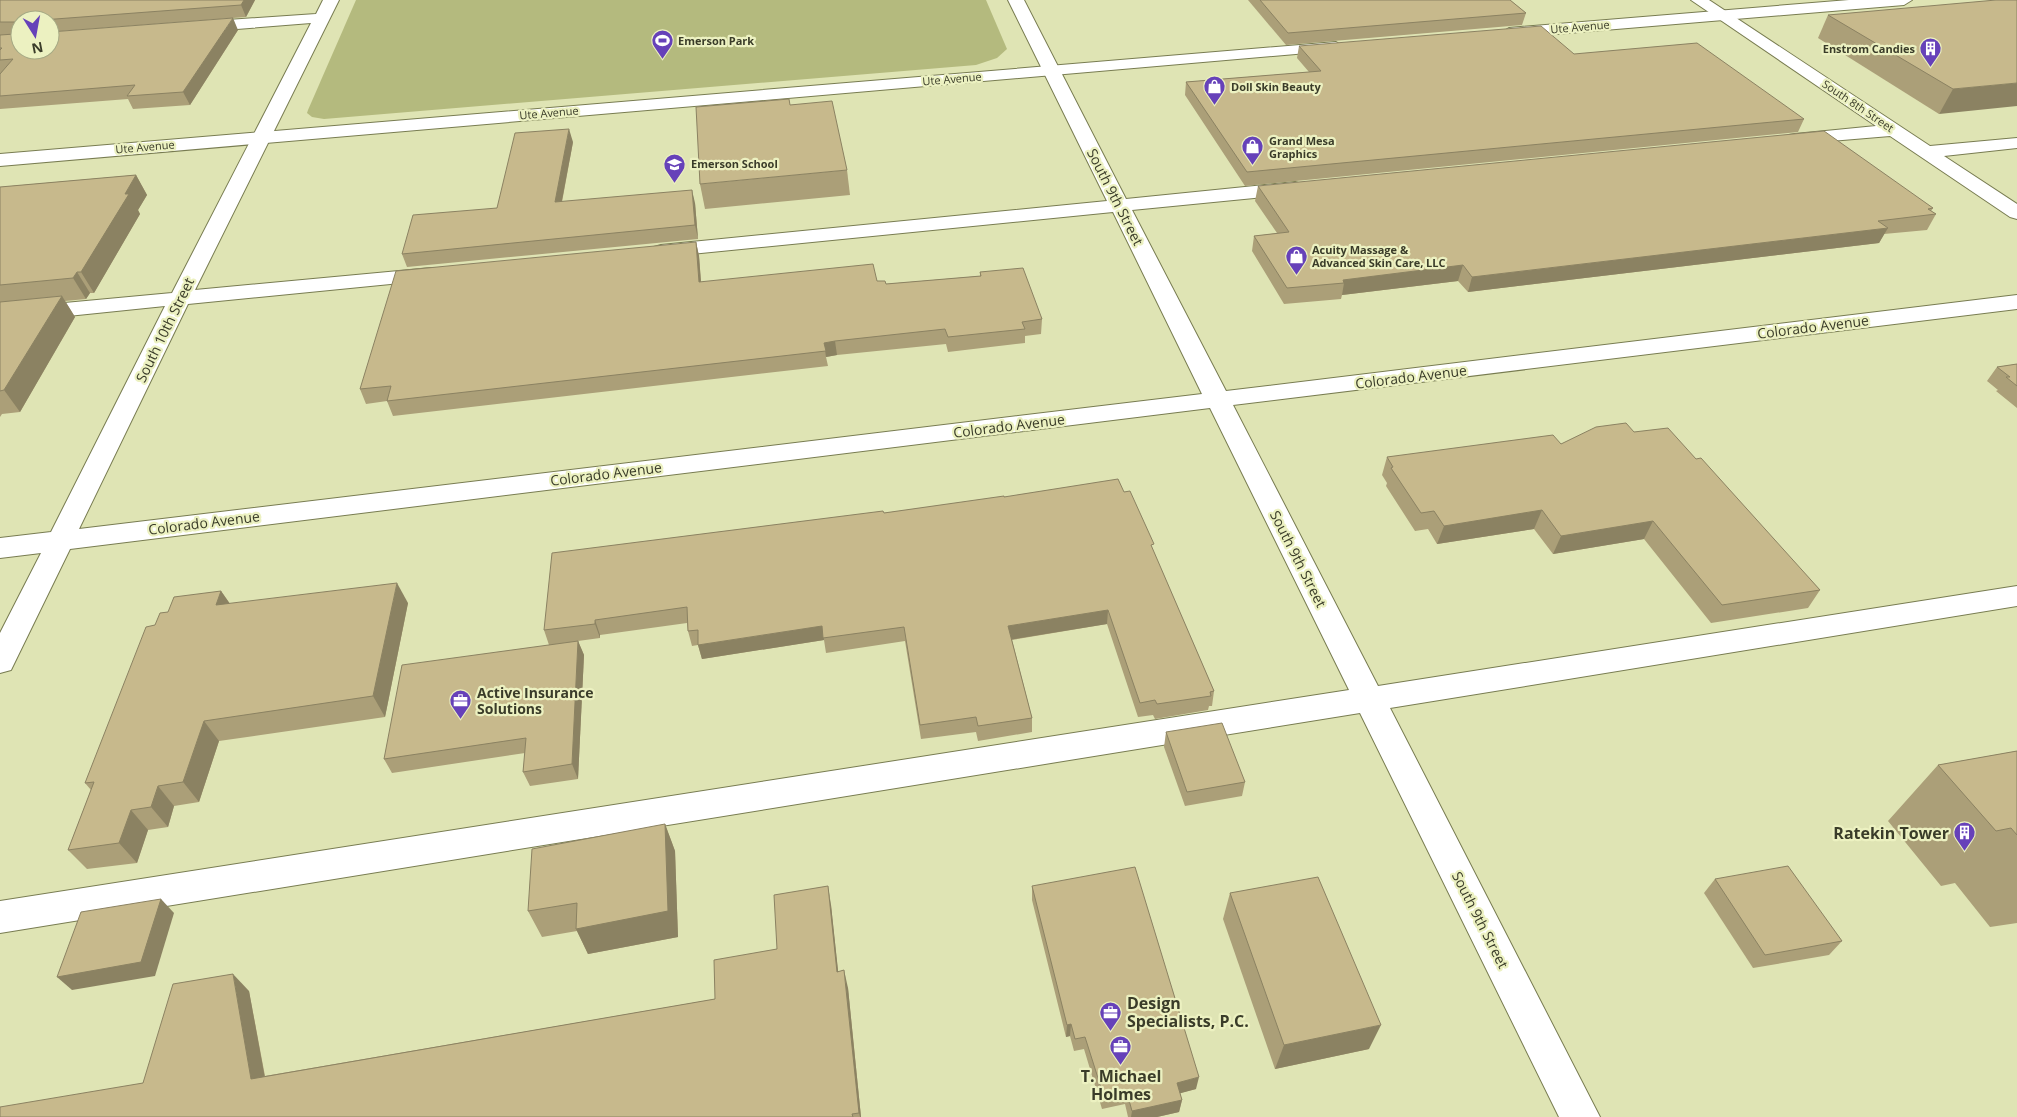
<svg xmlns="http://www.w3.org/2000/svg" width="2017" height="1117" viewBox="0 0 2017 1117" font-family="'Open Sans',sans-serif">
  <style>
    .green { fill: #b4ba7e }
    .lines { fill: none; stroke-linecap: round; stroke-linejoin: round }
    .minor-casing { stroke: #787c51; stroke-width: 2 }
    .major-casing { stroke: #787c51; stroke-width: 2 }
    .minor { fill: #fff; fill-rule: evenodd }
    .major { fill: #fff; fill-rule: evenodd }
    .wall { fill: #ab9f78 }
    .shaded-wall { fill: #8b8262 }
    .building { fill: #c7b98c; stroke: #8b8262 }
    .labels { text-anchor: middle; stroke-width: 4.5; stroke-linejoin: round; paint-order: stroke }
    .far-street-label { font-size: 11px; fill: #3a3c29; stroke: #ecf1c1 }
    .far-poi-label { font-size: 11px; font-weight: bold; fill: #3a3c29; stroke: #ecf1c1; text-anchor: start }
    .street-label { font-size: 14px; fill: #3a3c29; stroke: #ecf1c1 }
    .poi-label { font-size: 14px; font-weight: bold; fill: #3a3c29; stroke: #ecf1c1; text-anchor: start }
    .near-poi-label { font-size: 16px; font-weight: bold; fill: #3a3c29; stroke: #ecf1c1; text-anchor: end }
  </style>
  <rect width="100%" height="100%" fill="#dfe4b4"/>
  <polygon class="green" points="356,0 986,0 1007,49 997,58 976,65 324,119 312,117 307,113 308,110"/>
  <g class="lines">
    <defs>
      <g id="minor">
        <polygon points="323,0 339,0 195,290 431,268 439,269 442,274 439,279 431,280 188,304 79,529 1202,394 1113,212 661,257 654,255 651,251 654,247 661,245 1107,201 1008,0 1024,0 1126,199 1295,182 1302,184 1305,188 1302,192 1295,194 1132,210 1226,391 2017,295 2017,309 1233,405 1378,686 2017,586 2017,606 1390,708 1600,1117 1559,1117 1360,713 0,933 0,901 1349,690 1210,408 70,549 11,670 0,673 0,633 41,553 0,558 0,538 51,532 165,306 0,323 0,309 172,293 311,23 199,32 191,27 199,22 316,14"/>
        <polygon points="1691,0 1709,0 1930,146 2017,138 2017,148 1944,156 2017,204 2017,219 2010,217 1890,136 1795,144 1789,143 1786,139 1789,135 1795,134 1876,126"/>
      </g>
      <g id="major">
        <polygon points="1849,0 1912,0 1904,5 1509,38 1501,33 1509,28"/>
        <polygon points="1336,42 1344,47 1342,50 0,166 0,154"/>
      </g>
    </defs>
    <use href="#minor" class="minor-casing"/>
    <use href="#major" class="major-casing"/>
    <use href="#minor" class="minor"/>
    <use href="#major" class="major"/>
  </g>
  <g class="wall">
    <polygon points="0,0 255,0 246,17 50,32 50,20 20,20 20,50 238,30 190,105 133,109 128,99 0,109 0,74 1,73 0,73"/>
    <polygon points="1248,0 1510,0 1526,13 1522,25 1286,45"/>
    <polygon points="2017,0 1939,114 1818,38 1828,15"/>
    <polygon points="1299,46 1574,54 1804,119 1798,132 1245,186 1185,95 1186,82 1309,72 1297,58"/>
    <polygon points="573,142 562,202 695,203 698,239 407,267 402,254 497,208"/>
    <polygon points="847,170 850,195 705,209 700,184"/>
    <polygon points="136,175 147,195 138,210 140,214 94,293 90,293 86,299 65,301 75,317 20,412 2,414 0,417 0,187"/>
    <polygon points="1258,186 1933,208 1931,211 1936,214 1927,230 1884,234 1879,243 1468,292 1458,281 1342,295 1341,299 1284,304 1252,251 1254,236 1277,233 1255,201"/>
    <polygon points="696,242 699,256 701,282 877,281 886,284 980,276 980,272 1042,319 1041,334 1025,336 1025,343 948,352 946,344 837,355 826,357 828,366 393,416 387,401 366,404 360,389"/>
    <polygon points="2017,364 2017,408 1996,391 1998,390 1987,381 1997,367"/>
    <polygon points="1634,432 1696,459 1820,590 1808,608 1711,623 1644,539 1553,554 1534,529 1437,544 1428,529 1415,531 1386,486 1387,483 1382,475 1387,457 1561,444"/>
    <polygon points="1004,497 1153,551 1214,691 1212,706 1209,706 1208,710 1155,719 1153,715 1138,717 1107,624 1012,640 1032,718 1032,732 978,741 976,732 921,739 905,641 826,653 824,640 702,659 698,645 692,646 688,631 687,623 600,635 600,638 578,641 584,655 578,779 530,786 523,772 525,753 392,773 384,759 549,645 544,630 884,513"/>
    <polygon points="221,591 230,604 408,603 385,717 219,741 199,802 174,806 168,827 148,830 137,863 87,869 68,850 91,790 85,783 155,625 168,612"/>
    <polygon points="1166,732 1245,782 1242,796 1185,806 1164,747"/>
    <polygon points="2017,751 2017,923 1990,927 1955,883 1941,886 1888,821 1938,765"/>
    <polygon points="665,824 675,851 678,937 588,954 577,931 542,937 528,911"/>
    <polygon points="1715,879 1842,941 1829,955 1753,968 1704,893"/>
    <polygon points="1032,886 1196,1089 1180,1093 1182,1100 1179,1112 1157,1117 1128,1117 1125,1104 1102,1109 1084,1049 1074,1051 1070,1036 1066,1037 1032,900"/>
    <polygon points="1230,893 1369,1049 1275,1069 1223,919"/>
    <polygon points="831,905 838,971 848,988 861,1117 0,1117 143,1083 249,991 265,1076 715,999"/>
  </g>
  <g class="shaded-wall">
    <polygon points="244,0 255,0 246,17 241,5"/>
    <polygon points="233,18 238,30 190,105 183,92"/>
    <polygon points="2017,83 2017,106 1939,114 1953,89"/>
    <polygon points="569,129 573,142 559,216 555,202"/>
    <polygon points="136,175 147,195 138,210 140,214 94,293 81,272 125,194"/>
    <polygon points="692,190 695,203 698,239 695,225"/>
    <polygon points="1888,228 1879,243 1468,292 1472,277"/>
    <polygon points="696,242 699,256 702,296 699,282"/>
    <polygon points="1463,265 1458,281 1342,295 1344,283 1343,280"/>
    <polygon points="77,272 90,293 86,299 73,278"/>
    <polygon points="62,296 75,317 20,412 4,390"/>
    <polygon points="835,341 837,355 826,357 824,343"/>
    <polygon points="1542,510 1534,529 1437,544 1444,526"/>
    <polygon points="1653,521 1644,539 1553,554 1561,536"/>
    <polygon points="397,583 408,603 385,717 373,696"/>
    <polygon points="221,591 235,611 216,605"/>
    <polygon points="1108,610 1107,624 1008,640 1008,626"/>
    <polygon points="595,620 600,635 600,638 595,624"/>
    <polygon points="822,626 824,640 702,659 698,645"/>
    <polygon points="578,641 584,655 578,779 572,764"/>
    <polygon points="204,721 219,741 199,802 183,782"/>
    <polygon points="158,786 174,806 168,827 151,807"/>
    <polygon points="131,810 148,830 137,863 119,843"/>
    <polygon points="665,824 675,851 678,937 588,954 576,929"/>
    <polygon points="828,886 831,905 840,989 837,972"/>
    <polygon points="161,899 174,913 155,976 72,990 57,977"/>
    <polygon points="844,970 848,988 861,1117 860,1117 859,1113"/>
    <polygon points="233,974 249,991 268,1095 251,1079"/>
    <polygon points="1071,1024 1070,1036 1066,1037 1067,1025"/>
    <polygon points="1381,1025 1369,1049 1275,1069 1284,1045"/>
    <polygon points="1199,1077 1196,1089 1174,1095 1177,1083"/>
    <polygon points="1182,1100 1179,1112 1157,1117 1131,1117 1132,1111"/>
  </g>
  <g class="building">
    <polygon points="0,0 244,0 241,5 42,20 20,20 20,50 50,50 50,32 233,18 183,92 127,96 135,85 0,96 0,74 13,59 0,60 0,50 2,48 0,48 0,35 15,34 15,22 0,22"/>
    <polygon points="1260,0 1510,0 1526,13 1288,33"/>
    <polygon points="1996,0 2017,0 2017,83 1953,89 1828,15"/>
    <polygon points="1541,26 1574,54 1697,43 1804,119 1247,172 1186,82 1321,71 1299,46"/>
    <polygon points="789,99 790,105 832,101 847,170 700,184 696,107"/>
    <polygon points="569,129 555,202 692,190 695,225 402,254 413,215 497,208 515,133"/>
    <polygon points="1824,131 1933,208 1928,209 1936,214 1878,221 1888,228 1472,277 1463,265 1343,280 1344,283 1287,288 1254,236 1289,232 1258,186"/>
    <polygon points="136,175 125,194 129,194 81,272 77,272 73,278 0,285 0,187"/>
    <polygon points="696,242 699,282 873,264 877,281 885,281 886,284 981,276 980,272 1023,268 1042,319 1022,322 1025,329 948,337 945,329 835,341 824,343 826,351 387,401 391,386 360,389 396,271"/>
    <polygon points="62,296 4,390 0,391 0,302"/>
    <polygon points="2017,364 2017,386 2006,377 2010,377 1997,367"/>
    <polygon points="1626,423 1634,432 1668,428 1696,459 1701,458 1820,590 1722,605 1653,521 1561,536 1542,510 1444,526 1434,511 1421,513 1391,468 1393,467 1387,457 1553,435 1561,444 1596,427"/>
    <polygon points="1118,479 1124,492 1130,491 1154,544 1151,545 1214,691 1210,692 1211,696 1157,704 1155,700 1140,703 1108,610 1008,626 1032,718 978,726 976,717 920,725 904,627 823,638 822,626 698,645 698,630 688,631 687,607 595,620 595,624 544,630 552,553 883,511 884,513 1004,496 1004,497"/>
    <polygon points="397,583 373,696 204,721 183,782 158,786 151,807 131,810 119,843 68,850 94,782 85,783 146,627 155,625 160,613 168,612 174,597 221,591 216,605"/>
    <polygon points="578,641 572,764 523,772 526,738 384,759 402,665"/>
    <polygon points="1222,723 1245,782 1187,792 1166,732"/>
    <polygon points="2017,751 2017,835 2011,828 1996,831 1938,765"/>
    <polygon points="665,824 668,911 576,929 577,903 528,911 532,849"/>
    <polygon points="1788,866 1842,941 1765,955 1715,879"/>
    <polygon points="1135,867 1199,1077 1177,1083 1182,1100 1132,1111 1127,1093 1104,1097 1085,1037 1075,1039 1071,1024 1067,1025 1032,886"/>
    <polygon points="1318,877 1381,1025 1284,1045 1230,893"/>
    <polygon points="828,886 837,972 844,970 859,1113 852,1114 853,1117 0,1117 0,1107 143,1083 173,984 233,974 251,1079 715,999 714,960 777,949 774,895"/>
    <polygon points="161,899 141,962 57,977 81,912"/>
  </g>
  <defs>
    <symbol id="stadium-pin" viewBox="-11 -11 22 30"><path d="M0 17L-7.5 6A9.5 9.5 0 1 1 7.5 6Z" fill="#6641b9" stroke="#ecf1c1"/><path d="M0-5a6.5 5 0 1 0 0 10a6.5 5 0 1 0 0-10ZM-3.5-1.8h7v3.6h-7Z" fill="#fff"/></symbol>
    <symbol id="building-pin" viewBox="-11 -11 22 30"><path d="M0 17L-7.5 6A9.5 9.5 0 1 1 7.5 6Z" fill="#6641b9" stroke="#ecf1c1"/><path d="M-4-6H4V6H1V3H-1V6H-4ZM-2.5-4.3h1.7v1.8h-1.7ZM.8-4.3h1.7v1.8H.8ZM-2.5-1h1.7V.8h-1.7ZM.8-1h1.7V.8H.8Z" fill="#fff"/></symbol>
    <symbol id="shop-pin" viewBox="-11 -11 22 30"><path d="M0 17L-7.5 6A9.5 9.5 0 1 1 7.5 6Z" fill="#6641b9" stroke="#ecf1c1"/><path d="M-5-2.5h2.3a2.7 3.5 0 0 1 5.4 0H5L5.5 6h-11ZM-1.5-2.5h3a1.5 2.3 0 0 0-3 0Z" fill="#fff"/></symbol>
    <symbol id="school-pin" viewBox="-11 -11 22 30"><path d="M0 17L-7.5 6A9.5 9.5 0 1 1 7.5 6Z" fill="#6641b9" stroke="#ecf1c1"/><path d="M0-5L7-2L0 1L-7-2ZM-4 1L0 2.5L4 1V4Q0 6-4 4Z" fill="#fff"/></symbol>
    <symbol id="office-pin" viewBox="-11 -11 22 30"><path d="M0 17L-7.5 6A9.5 9.5 0 1 1 7.5 6Z" fill="#6641b9" stroke="#ecf1c1"/><path d="M-6-3h4V-5.5h4V-3h4V5H-6ZM-1-4.5V-3h2v-1.5ZM-6 0V1H6V0Z" fill="#fff"/></symbol>
  </defs>
  <g fill-rule="evenodd">
    <use href="#stadium-pin" x="650" y="28" width="25" height="34"/>
    <use href="#building-pin" x="1918" y="36" width="25" height="34"/>
    <use href="#shop-pin" x="1202" y="74" width="25" height="34"/>
    <use href="#shop-pin" x="1240" y="134" width="25" height="34"/>
    <use href="#school-pin" x="662" y="152" width="25" height="34"/>
    <use href="#shop-pin" x="1284" y="244" width="25" height="34"/>
    <use href="#office-pin" x="448" y="688" width="25" height="34"/>
    <use href="#building-pin" x="1952" y="820" width="25" height="34"/>
    <use href="#office-pin" x="1098" y="1000" width="25" height="34"/>
    <use href="#office-pin" x="1108" y="1034" width="25" height="34"/>
  </g>
  <g class="labels">
    <g class="far-street-label">
      <text transform="translate(1580 27) rotate(-5)" y="4">Ute Avenue</text>
      <text transform="translate(952 79) rotate(-5)" y="4">Ute Avenue</text>
      <text transform="translate(1858 106) rotate(34)" y="4">South 8th Street</text>
      <text transform="translate(549 113) rotate(-5)" y="4">Ute Avenue</text>
      <text transform="translate(145 147) rotate(-5)" y="4">Ute Avenue</text>
    </g>
    <g class="far-poi-label">
      <text x="678" y="45">Emerson Park</text>
      <text x="1915" y="53" text-anchor="end">Enstrom Candies</text>
      <text x="1231" y="91">Doll Skin Beauty</text>
      <text x="1269" y="145">Grand Mesa<tspan x="1269" dy="13">Graphics</tspan></text>
      <text x="691" y="168">Emerson School</text>
      <text x="1312" y="254">Acuity Massage &amp;<tspan x="1312" dy="13">Advanced Skin Care, LLC</tspan></text>
    </g>
    <g class="street-label">
      <text transform="translate(1115 197) rotate(63)" y="5">South 9th Street</text>
      <text transform="translate(1813 327) rotate(-7)" y="5">Colorado Avenue</text>
      <text transform="translate(165 330) rotate(-64)" y="5">South 10th Street</text>
      <text transform="translate(1411 377) rotate(-7)" y="5">Colorado Avenue</text>
      <text transform="translate(1009 426) rotate(-7)" y="5">Colorado Avenue</text>
      <text transform="translate(606 474) rotate(-7)" y="5">Colorado Avenue</text>
      <text transform="translate(204 523) rotate(-7)" y="5">Colorado Avenue</text>
      <text transform="translate(1298 559) rotate(63)" y="5">South 9th Street</text>
      <text transform="translate(1480 920) rotate(63)" y="5">South 9th Street</text>
    </g>
    <g class="poi-label">
      <text x="477" y="698">Active Insurance<tspan x="477" dy="16">Solutions</tspan></text>
    </g>
    <g class="near-poi-label">
      <text x="1949" y="839">Ratekin Tower</text>
      <text x="1127" y="1009" text-anchor="start">Design<tspan x="1127" dy="18">Specialists, P.C.</tspan></text>
      <text x="1121" y="1082" text-anchor="middle">T. Michael<tspan x="1121" dy="18">Holmes</tspan></text>
    </g>
  </g>
  <g transform="translate(35 35) rotate(169)"><circle r="24" fill="#ecf1c1" stroke="#a5a984"/>
  <path d="M0-4L9 19L0 12L-9 19Z" fill="#6641b9"/>
  <text y="-8" font-size="14" font-weight="bold" text-anchor="middle" fill="#3a3c29">N</text>
  </g>
</svg>
